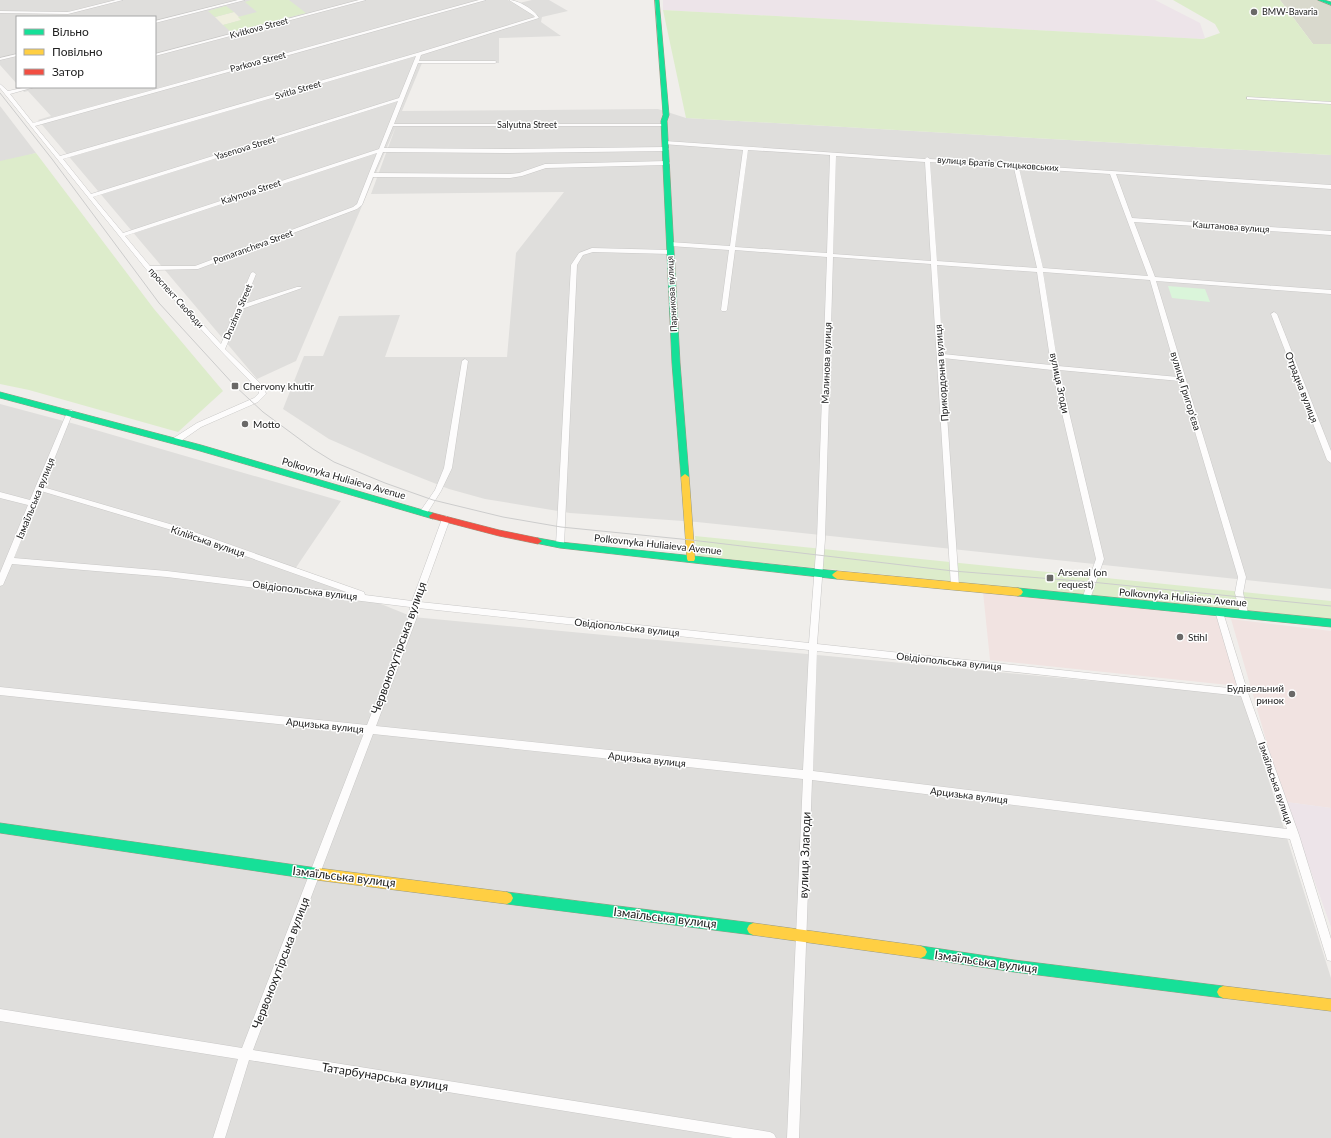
<svg xmlns="http://www.w3.org/2000/svg" width="1331" height="1138" viewBox="0 0 1331 1138" font-family="Lato,sans-serif">
  <style>
    .residential { fill: #dfdedc }
    .commercial { fill: #f1e3e1 }
    .industrial { fill: #ede4e9 }
    .construction { fill: #d9d9cd }
    .farmland { fill: #efefdf }
    .grass { fill: #ddeccb }
    .park { fill: #daf5da }
    .lines { fill: none; stroke-linecap: round; stroke-linejoin: round }
    .street-casing { stroke: #c9c8c7; stroke-width: 1 }
    .fast-casing { stroke: #999a82; stroke-width: 1 }
    .slow-casing { stroke: #999a82; stroke-width: 1 }
    .jam-casing { stroke: #999a82; stroke-width: 1 }
    .street { fill: #fdfcfc; fill-rule: evenodd }
    .fast { fill: #16e098; fill-rule: evenodd }
    .slow { fill: #ffcf43; fill-rule: evenodd }
    .jam { fill: #f24e42; fill-rule: evenodd }
    .tram { stroke: #ccc; stroke-width: 1 }
    .poi-dot { fill: #6a6968; stroke: #fff; stroke-width: 1.5 }
    .labels { text-anchor: middle; stroke-width: 3; stroke-linejoin: round; paint-order: stroke }
    .far-poi-label { font-size: 9px; fill: #222; stroke: #fff; text-anchor: start }
    .far-street-label { font-size: 9px; fill: #222; stroke: #fff }
    .street-label { font-size: 10px; fill: #222; stroke: #fff }
    .poi-label { font-size: 10px; fill: #222; stroke: #fff; text-anchor: start }
    .near-street-label { font-size: 12px; fill: #222; stroke: #fff }
  </style>
  <rect width="100%" height="100%" fill="#f0eeeb"/>
  <g class="residential">
    <polygon points="0,0 508,0 515,4 532,0 549,0 568,11 542,17 541,22 561,36 499,38 499,63 422,63 402,111 658,109 686,118 1331,155 1331,589 697,522 570,513 485,499 449,489 386,464 329,439 283,409 304,356 323,356 339,316 400,315 385,357 507,357 516,253 564,192 371,194 396,126 296,361 257,379 38,120 51,116 28,91 24,92 20,87 155,87 155,17 17,17 17,84 0,65"/>
    <polygon points="0,106 36,153 0,163"/>
    <polygon points="0,404 75,424 341,501 295,569 413,617 1242,695 1331,978 1331,1138 0,1138"/>
  </g>
  <g class="commercial">
    <polygon points="983,592 1218,617 1238,686 990,660"/>
    <polygon points="1231,619 1331,631 1331,808 1286,802 1271,757"/>
  </g>
  <g class="industrial">
    <polygon points="663,0 1155,0 1200,23 1205,38 1203,39 663,10"/>
    <polygon points="1286,802 1331,808 1331,927"/>
  </g>
  <polygon class="construction" points="1280,0 1317,0 1331,5 1331,44 1313,44"/>
  <polygon class="farmland" points="234,12 242,20 223,25 215,17"/>
  <g class="grass">
    <polygon points="251,0 289,0 306,13 231,32 223,25 241,20 238,17 257,12 245,2"/>
    <polygon points="1173,0 1280,0 1313,44 1331,44 1331,155 686,118 663,10 1203,39 1220,33 1215,24"/>
    <polygon points="226,6 234,12 215,17 208,11"/>
    <polygon points="36,153 154,309 223,391 178,432 29,390 0,384 0,161"/>
    <polygon points="695,536 1331,601 1331,619 697,556"/>
  </g>
  <polygon class="park" points="1168,286 1205,289 1210,302 1172,298"/>
  <g class="lines">
    <defs>
      <g id="street">
        <polygon points="116,0 123,0 68,14 0,13 0,11 68,12"/>
        <polygon points="238,0 245,0 155,23 155,21"/>
        <polygon points="359,0 366,0 155,56 155,54"/>
        <path d="M479,0H486L35,126L60,156L417,53L535,17L533,15L509,0C518,0 535,10 539,18L421,55L419,61H495L497,62L495,63H418L394,124H664L666,125L664,126H393L384,148L507,149L666,147L669,149L666,151L507,153L383,152L374,173L510,174L519,173L545,164L667,161L670,163L667,165L546,168L522,176L510,178L373,177L362,205L357,209L198,269L153,270L221,344L251,273L253,272L256,274L244,304L297,287H301L302,288L242,309L225,349L264,387L266,394L258,402L201,427L178,443H172L171,441L172,439L197,423L254,398L259,393V390L220,350L146,269L0,88V84L8,91L27,87H35L10,94L33,123ZM416,56L399,98L91,194L63,159ZM398,101L379,149L123,233L93,197ZM377,153L357,204L353,207L195,266H150L125,236Z"/>
        <polygon points="17,54 17,56 0,60 0,58"/>
        <polygon points="1247,97 1331,102 1331,104 1249,99 1247,99"/>
        <path d="M665,141L925,159L927,157L930,159L1014,164L1016,163L1018,165L1331,185V189L1116,174L1132,218L1331,231V235L1134,222L1155,277L1331,290V294L1156,281L1246,577L1243,593L1248,613L1247,615H1241L1240,613L1235,593L1238,577L1180,381L1059,370L1104,559L1090,599L1089,601H1083L1082,599L1096,559L1052,370L943,358L959,586L958,588H952L951,586L931,264L833,257L825,539L817,644L1238,689L1215,611L1216,609H1222L1248,693L1299,835L1331,939V961L1327,960L1326,956L1290,839L812,780L799,1138H787L803,779L373,734L253,1050L770,1132L774,1134L776,1138H733L249,1060L225,1138H213L238,1059L0,1021V1009L242,1048L364,733L0,695V687L367,725L409,617L410,607L167,577L12,564L3,585L0,586V573L28,505L0,498V492L30,500L68,410H72L73,412L43,487L180,527L364,592L365,595L412,601L442,519L446,516L450,519L420,602L809,643L817,539L827,257L735,250L727,310L726,311H722L721,310L729,250L670,246L667,244L670,242L730,246L743,150L663,144V142ZM748,150L830,155L827,253L735,247ZM836,156L925,162L931,261L833,254ZM930,162L1014,168L1037,268L937,261ZM1019,168L1110,174L1148,276L1043,268ZM937,265L1037,272L1051,365L943,354ZM1043,272L1150,280L1178,377L1058,366ZM41,491L175,531L349,593L167,571L14,558ZM418,608L809,650L803,770L376,726L417,617ZM817,651L1241,696L1287,829L813,771Z"/>
        <polygon points="592,248 670,250 673,252 670,254 593,252 583,255 577,265 564,545 560,548 556,545 571,265 579,253"/>
        <polygon points="1274,312 1277,314 1331,451 1331,463 1327,460 1271,314"/>
        <polygon points="465,359 468,361 452,468 441,491 426,515 423,516 419,513 435,490 444,468 462,361"/>
      </g>
      <g id="fast">
        <polygon points="655,0 659,0 669,115 667,121 680,363 689,477 685,480 681,477 672,363 661,121 663,115"/>
        <polygon points="1318,0 1324,0 1331,2 1331,5"/>
        <polygon points="0,392 201,445 433,513 437,516 433,519 200,451 0,398"/>
        <polygon points="538,538 560,542 837,571 840,573 842,575 840,577 837,579 560,548 535,543 534,541"/>
        <polygon points="1018,588 1331,619 1331,627 1018,596 1015,595 1013,592 1015,589"/>
        <polygon points="0,823 317,868 321,870 323,874 321,878 317,880 0,833"/>
        <polygon points="507,892 753,923 757,925 759,929 757,933 753,935 507,904 503,902 501,898 503,894"/>
        <polygon points="921,946 1014,960 1223,986 1227,988 1229,992 1227,996 1223,998 1014,972 921,958 917,956 915,952 917,948"/>
      </g>
      <g id="slow">
        <polygon points="685,474 689,477 695,559 694,561 688,561 687,559 681,477"/>
        <polygon points="837,571 1018,588 1021,589 1023,592 1021,595 1018,596 837,579 834,577 832,575 834,573"/>
        <polygon points="317,868 507,892 511,894 513,898 511,902 507,904 317,880 313,878 311,874 313,870"/>
        <polygon points="753,923 921,946 925,948 927,952 925,956 921,958 753,935 749,933 747,929 749,925"/>
        <polygon points="1223,986 1331,999 1331,1011 1223,998 1219,996 1217,992 1219,988"/>
      </g>
      <polygon id="jam" points="433,513 499,530 538,538 542,541 538,544 499,536 430,518 429,516"/>
    </defs>
    <use href="#street" class="street-casing"/>
    <use href="#fast" class="fast-casing"/>
    <use href="#slow" class="slow-casing"/>
    <use href="#jam" class="jam-casing"/>
    <use href="#street" class="street"/>
    <use href="#fast" class="fast"/>
    <use href="#slow" class="slow"/>
    <use href="#jam" class="jam"/>
    <polyline class="tram" points="0,93 52,159 159,303 235,386 263,412 313,449 334,462 385,483 433,500 503,517 561,527 691,540 953,571 1091,582 1331,606"/>
  </g>
  <g class="poi-dot">
    <circle cx="1254" cy="12" r="4"/>
    <rect x="231" y="382" width="8" height="8" rx="2"/>
    <circle cx="245" cy="424" r="4"/>
    <rect x="1046" y="574" width="8" height="8" rx="2"/>
    <circle cx="1180" cy="637" r="4"/>
    <circle cx="1292" cy="694" r="4"/>
  </g>
  <g class="labels">
    <g class="far-poi-label">
      <text x="1262" y="15">BMW-Bavaria</text>
    </g>
    <g class="far-street-label">
      <text transform="translate(259 28) rotate(-15)" y="3">Kvitkova Street</text>
      <text transform="translate(258 62) rotate(-15)" y="3">Parkova Street</text>
      <text transform="translate(298 90) rotate(-16)" y="3">Svitla Street</text>
      <text x="527" y="128">Salyutna Street</text>
      <text transform="translate(245 148) rotate(-17)" y="3">Yasenova Street</text>
      <text transform="translate(998 164) rotate(4)" y="3">вулиця Братів Стицьковських</text>
      <text transform="translate(251 192) rotate(-18)" y="3">Kalynova Street</text>
      <text transform="translate(1231 227) rotate(4)" y="3">Каштанова вулиця</text>
      <text transform="translate(253 247) rotate(-20)" y="3">Pomarancheva Street</text>
      <text transform="translate(672 294) rotate(-93)" y="3">Парникова вулиця</text>
      <text transform="translate(176 298) rotate(48)" y="3">проспект Свободи</text>
      <text transform="translate(238 312) rotate(-67)" y="3">Druzhna Street</text>
    </g>
    <g class="street-label">
      <text transform="translate(826 363) rotate(-88)" y="4">Малинова вулиця</text>
      <text transform="translate(941 373) rotate(-94)" y="4">Прикордонна вулиця</text>
      <text transform="translate(1060 383) rotate(78)" y="4">вулиця Згоди</text>
      <text transform="translate(1302 387) rotate(69)" y="4">Отрадна вулиця</text>
      <text transform="translate(1186 391) rotate(73)" y="4">вулиця Григор'єва</text>
      <text transform="translate(344 478) rotate(16)" y="4">Polkovnyka Huliaieva Avenue</text>
      <text transform="translate(35 498) rotate(-68)" y="4">Ізмаїльська вулиця</text>
      <text transform="translate(208 541) rotate(19)" y="4">Кілійська вулиця</text>
      <text transform="translate(658 544) rotate(6)" y="4">Polkovnyka Huliaieva Avenue</text>
      <text transform="translate(305 590) rotate(7)" y="4">Овідіопольська вулиця</text>
      <text transform="translate(1183 597) rotate(5)" y="4">Polkovnyka Huliaieva Avenue</text>
      <text transform="translate(627 627) rotate(6)" y="4">Овідіопольська вулиця</text>
      <text transform="translate(949 661) rotate(6)" y="4">Овідіопольська вулиця</text>
      <text transform="translate(325 725) rotate(6)" y="4">Арцизька вулиця</text>
      <text transform="translate(647 759) rotate(6)" y="4">Арцизька вулиця</text>
      <text transform="translate(1276 783) rotate(71)" y="4">Ізмаїльська вулиця</text>
      <text transform="translate(969 795) rotate(7)" y="4">Арцизька вулиця</text>
    </g>
    <g class="poi-label">
      <text x="243" y="390">Chervony khutir</text>
      <text x="253" y="428">Motto</text>
      <text x="1058" y="576">Arsenal (on<tspan x="1058" dy="12">request)</tspan></text>
      <text x="1188" y="641">Stihl</text>
      <text x="1284" y="692" text-anchor="end">Будівельний<tspan x="1284" dy="12">ринок</tspan></text>
    </g>
    <g class="near-street-label">
      <text transform="translate(399 648) rotate(-70)" y="4">Червонохутірська вулиця</text>
      <text transform="translate(805 855) rotate(-88)" y="4">вулиця Злагоди</text>
      <text transform="translate(344 877) rotate(7)" y="4">Ізмаїльська вулиця</text>
      <text transform="translate(665 918) rotate(7)" y="4">Ізмаїльська вулиця</text>
      <text transform="translate(986 962) rotate(8)" y="4">Ізмаїльська вулиця</text>
      <text transform="translate(281 963) rotate(-69)" y="4">Червонохутірська вулиця</text>
      <text transform="translate(385 1077) rotate(9)" y="4">Татарбунарська вулиця</text>
    </g>
  </g>
  <rect x="16" y="16" width="140" height="72" fill="#ffffff" stroke="#a7a7a7"/>
  <rect x="24" y="29" width="20" height="6" fill="#16e098" stroke="#a7a7a7"/>
  <text x="52" y="36" font-size="12" fill="#222222">Вільно</text>
  <rect x="24" y="49" width="20" height="6" fill="#ffcf43" stroke="#a7a7a7"/>
  <text x="52" y="56" font-size="12" fill="#222222">Повільно</text>
  <rect x="24" y="69" width="20" height="6" fill="#f24e42" stroke="#a7a7a7"/>
  <text x="52" y="76" font-size="12" fill="#222222">Затор</text>
</svg>
